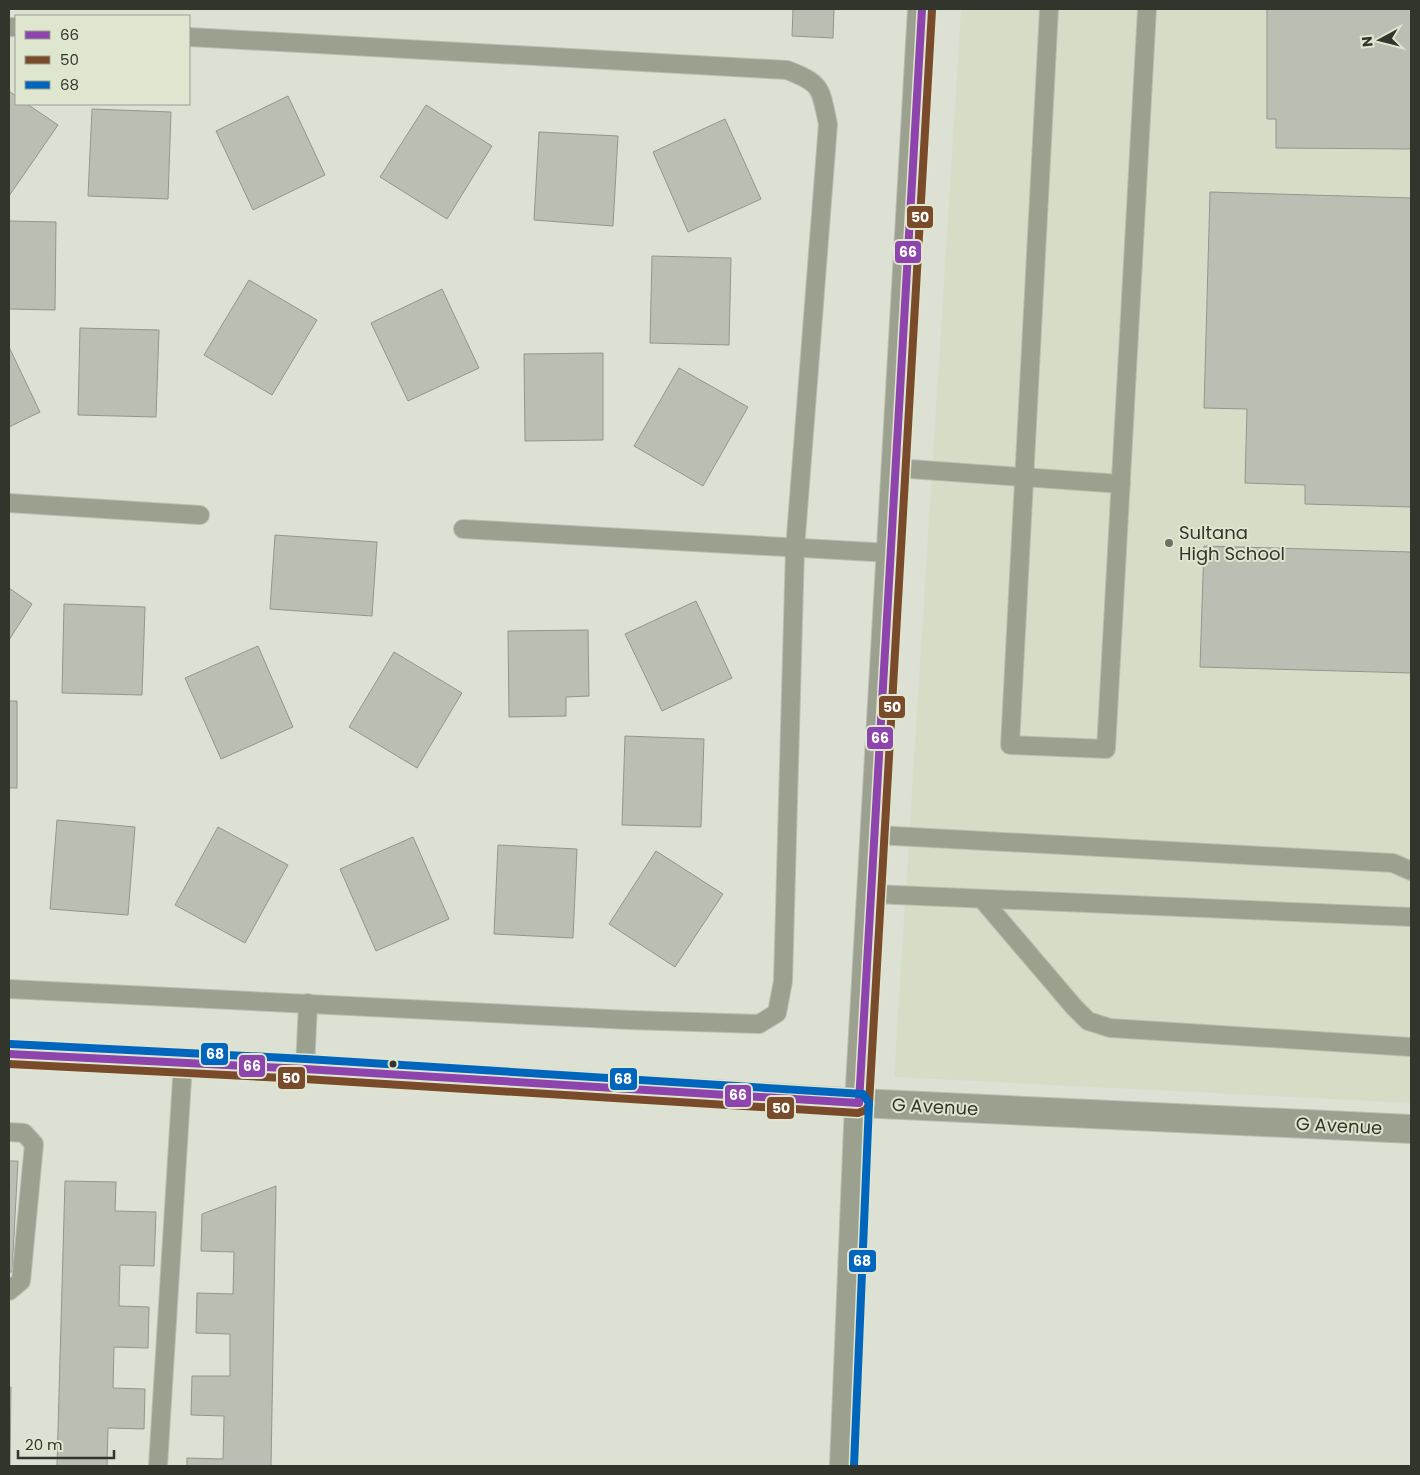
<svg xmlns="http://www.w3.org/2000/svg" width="1420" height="1475" viewBox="0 0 1420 1475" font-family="Poppins,sans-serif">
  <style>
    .built { fill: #d6ddc7 }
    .building { fill: #babeb3; stroke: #93968c }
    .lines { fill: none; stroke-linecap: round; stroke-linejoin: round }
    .service-casing { stroke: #babeb3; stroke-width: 20 }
    .tertiary-casing { stroke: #babeb3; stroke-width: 30 }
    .service { stroke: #9ca18f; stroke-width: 18 }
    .tertiary { stroke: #9ca18f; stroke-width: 28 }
    .bus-1-casing { stroke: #dee6cf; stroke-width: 11 }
    .bus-2-casing { stroke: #dee6cf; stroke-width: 11 }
    .bus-3-casing { stroke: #dee6cf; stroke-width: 11 }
    .bus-1 { stroke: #8e44ad; stroke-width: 8 }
    .bus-2 { stroke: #7a4b2a; stroke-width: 8 }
    .bus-3 { stroke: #0065bd; stroke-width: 8 }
    .poi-dot { fill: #6e7167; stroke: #dee6cf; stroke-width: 2 }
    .bus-dot { fill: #32352c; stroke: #dee6cf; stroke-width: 2 }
    .labels { text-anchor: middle; stroke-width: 4; stroke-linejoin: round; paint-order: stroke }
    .poi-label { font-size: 18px; fill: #32352c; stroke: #dee6cf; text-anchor: start }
    .street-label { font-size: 18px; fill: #32352c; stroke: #dee6cf }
    .line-badge { stroke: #dee6cf; stroke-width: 2 }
    .badge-label { font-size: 14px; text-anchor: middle; font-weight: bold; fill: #fff }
  </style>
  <rect width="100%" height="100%" fill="#dde1d4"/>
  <polygon class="built" points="961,9 1411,9 1411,1103 894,1077"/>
  <g class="building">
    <polygon points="793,9 834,9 833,38 792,36"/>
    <polygon points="1267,9 1411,9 1411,149 1276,148 1276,119 1267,119"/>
    <polygon points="9,91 16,96 16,104 27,104 58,125 9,196"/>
    <polygon points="288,96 325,175 253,210 216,131"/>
    <polygon points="426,105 492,146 447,219 380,177"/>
    <polygon points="92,109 171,112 168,199 88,196"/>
    <polygon points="725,119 761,199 688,232 653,152"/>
    <polygon points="539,132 618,136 613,226 534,220"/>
    <polygon points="1210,192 1411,198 1411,507 1305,504 1305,485 1245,483 1247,409 1204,408"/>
    <polygon points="9,221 56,222 55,310 9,309"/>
    <polygon points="652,256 731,258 729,345 650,343"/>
    <polygon points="249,280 317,320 272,395 204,355"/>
    <polygon points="442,289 479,368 408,401 371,323"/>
    <polygon points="80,328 159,330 156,417 78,415"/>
    <polygon points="9,347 40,412 9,427"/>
    <polygon points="603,353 603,440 525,441 524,354"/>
    <polygon points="679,368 748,407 703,486 634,446"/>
    <polygon points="275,535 377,542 372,616 270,609"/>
    <polygon points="1204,546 1411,552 1411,673 1200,667"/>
    <polygon points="9,588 32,604 9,640"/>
    <polygon points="696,601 732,678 662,711 625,634"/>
    <polygon points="64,604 145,607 142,695 62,693"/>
    <polygon points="588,630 589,696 566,697 566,716 509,717 508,631"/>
    <polygon points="258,646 293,727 221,759 185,678"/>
    <polygon points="394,652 462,693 417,768 349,727"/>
    <rect x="9" y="701" width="8" height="87"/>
    <polygon points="625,736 704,739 701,827 622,825"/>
    <polygon points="57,820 135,827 128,915 50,909"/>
    <polygon points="218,827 288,865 245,943 175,905"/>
    <polygon points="413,837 449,919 376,951 340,869"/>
    <polygon points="498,845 577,849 573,938 494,934"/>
    <polygon points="656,851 723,894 675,967 609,924"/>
    <polygon points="9,1161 18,1161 12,1272 9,1272"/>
    <polygon points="65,1181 116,1182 115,1211 156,1212 154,1266 120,1265 119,1306 149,1307 148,1348 114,1347 113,1388 145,1389 144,1429 108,1428 107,1466 57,1466"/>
    <polygon points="276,1186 271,1466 187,1466 187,1458 223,1459 224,1416 191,1415 192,1376 230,1376 230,1334 196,1333 197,1293 233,1294 234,1252 201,1251 202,1214"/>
    <polygon points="9,1387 11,1387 10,1466 9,1466"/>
  </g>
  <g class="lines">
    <defs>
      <g id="service">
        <polyline points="1049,9 1010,745 1106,749 1147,9"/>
        <polyline points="9,27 16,27"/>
        <polyline points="896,468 1121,484"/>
        <polyline points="9,503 200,515"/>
        <polyline points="463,529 891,553"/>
        <polyline points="876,835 1393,863 1411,871"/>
        <polyline points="873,894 1411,917"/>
        <polyline points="982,899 1074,1007 1088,1021 1110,1028 1411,1047"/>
        <path d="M9,989L630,1020L759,1024L777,1013L783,981L795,549L828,124C820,88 823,84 787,70L189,37"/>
        <polyline points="305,1069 308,1003"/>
        <polyline points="9,1132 24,1133 34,1144 21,1281 9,1291"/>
        <polyline points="158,1466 183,1063"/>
      </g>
      <g id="tertiary">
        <polyline points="9,1054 305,1069 859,1103 1411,1129"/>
        <polyline points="844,1466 859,1103 922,9"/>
      </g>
    </defs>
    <use href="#service" class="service-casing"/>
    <use href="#tertiary" class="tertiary-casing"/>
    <use href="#service" class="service"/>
    <use href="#tertiary" class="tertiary"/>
    <defs>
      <polyline id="bus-1" points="9,1054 305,1069 859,1103 922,9"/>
      <polyline id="bus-2" points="9,1064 304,1079 858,1113 866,1110 869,1104 932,10"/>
      <polyline id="bus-3" points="10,1044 306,1059 863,1094 869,1103 854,1466"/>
    </defs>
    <use href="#bus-1" class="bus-1-casing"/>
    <use href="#bus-2" class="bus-2-casing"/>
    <use href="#bus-3" class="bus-3-casing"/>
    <use href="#bus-1" class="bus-1"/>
    <use href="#bus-2" class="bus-2"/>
    <use href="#bus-3" class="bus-3"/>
  </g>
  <circle class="poi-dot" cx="1169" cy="543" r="5"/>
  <circle class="bus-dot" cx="393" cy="1064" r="4.5"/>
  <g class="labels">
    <g class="poi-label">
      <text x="1179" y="539">Sultana<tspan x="1179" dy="21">High School</tspan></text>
    </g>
    <g class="street-label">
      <text transform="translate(935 1107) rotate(3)" y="6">G Avenue</text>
      <text transform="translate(1339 1126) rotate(3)" y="6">G Avenue</text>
    </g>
  </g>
  <g class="line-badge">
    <rect x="906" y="205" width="28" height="24" rx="5" fill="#7a4b2a"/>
    <rect x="894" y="240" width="28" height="24" rx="5" fill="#8e44ad"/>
    <rect x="878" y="695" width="28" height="24" rx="5" fill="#7a4b2a"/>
    <rect x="866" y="726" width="28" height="24" rx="5" fill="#8e44ad"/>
    <rect x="200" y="1042" width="29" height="24" rx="5" fill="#0065bd"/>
    <rect x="238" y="1054" width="28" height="24" rx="5" fill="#8e44ad"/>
    <rect x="277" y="1066" width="29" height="24" rx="5" fill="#7a4b2a"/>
    <rect x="609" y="1067" width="29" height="24" rx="5" fill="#0065bd"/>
    <rect x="724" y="1084" width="28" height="24" rx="5" fill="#8e44ad"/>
    <rect x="766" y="1096" width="29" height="24" rx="5" fill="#7a4b2a"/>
    <rect x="848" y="1249" width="29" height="24" rx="5" fill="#0065bd"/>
  </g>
  <g class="badge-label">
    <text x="920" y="222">50</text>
    <text x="908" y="257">66</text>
    <text x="892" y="712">50</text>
    <text x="880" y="743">66</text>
    <text x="215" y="1059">68</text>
    <text x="252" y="1071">66</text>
    <text x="291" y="1083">50</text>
    <text x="623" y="1084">68</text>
    <text x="738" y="1100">66</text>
    <text x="781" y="1113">50</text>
    <text x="862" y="1266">68</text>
  </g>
  <rect width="1420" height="1475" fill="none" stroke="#32352c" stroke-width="20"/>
  <rect x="15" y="15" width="175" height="90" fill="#dee6cf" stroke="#999f8e"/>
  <rect x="25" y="31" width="25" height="8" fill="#8e44ad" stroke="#999f8e"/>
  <text x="60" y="40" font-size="15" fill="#32352c">66</text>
  <rect x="25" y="56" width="25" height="8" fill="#7a4b2a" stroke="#999f8e"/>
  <text x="60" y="65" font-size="15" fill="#32352c">50</text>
  <rect x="25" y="81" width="25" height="8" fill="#0065bd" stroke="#999f8e"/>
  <text x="60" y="90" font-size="15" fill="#32352c">68</text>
  <g transform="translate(1380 40) rotate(263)" stroke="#dee6cf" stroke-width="4" paint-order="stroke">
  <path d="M0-4L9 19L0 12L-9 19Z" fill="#32352c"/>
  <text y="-8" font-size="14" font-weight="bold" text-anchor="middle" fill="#32352c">N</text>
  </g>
  <path d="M18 1450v8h96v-8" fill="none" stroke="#32352c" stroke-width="2.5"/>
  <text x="25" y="1450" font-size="15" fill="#32352c" stroke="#dee6cf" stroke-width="4" paint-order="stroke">20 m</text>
</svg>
